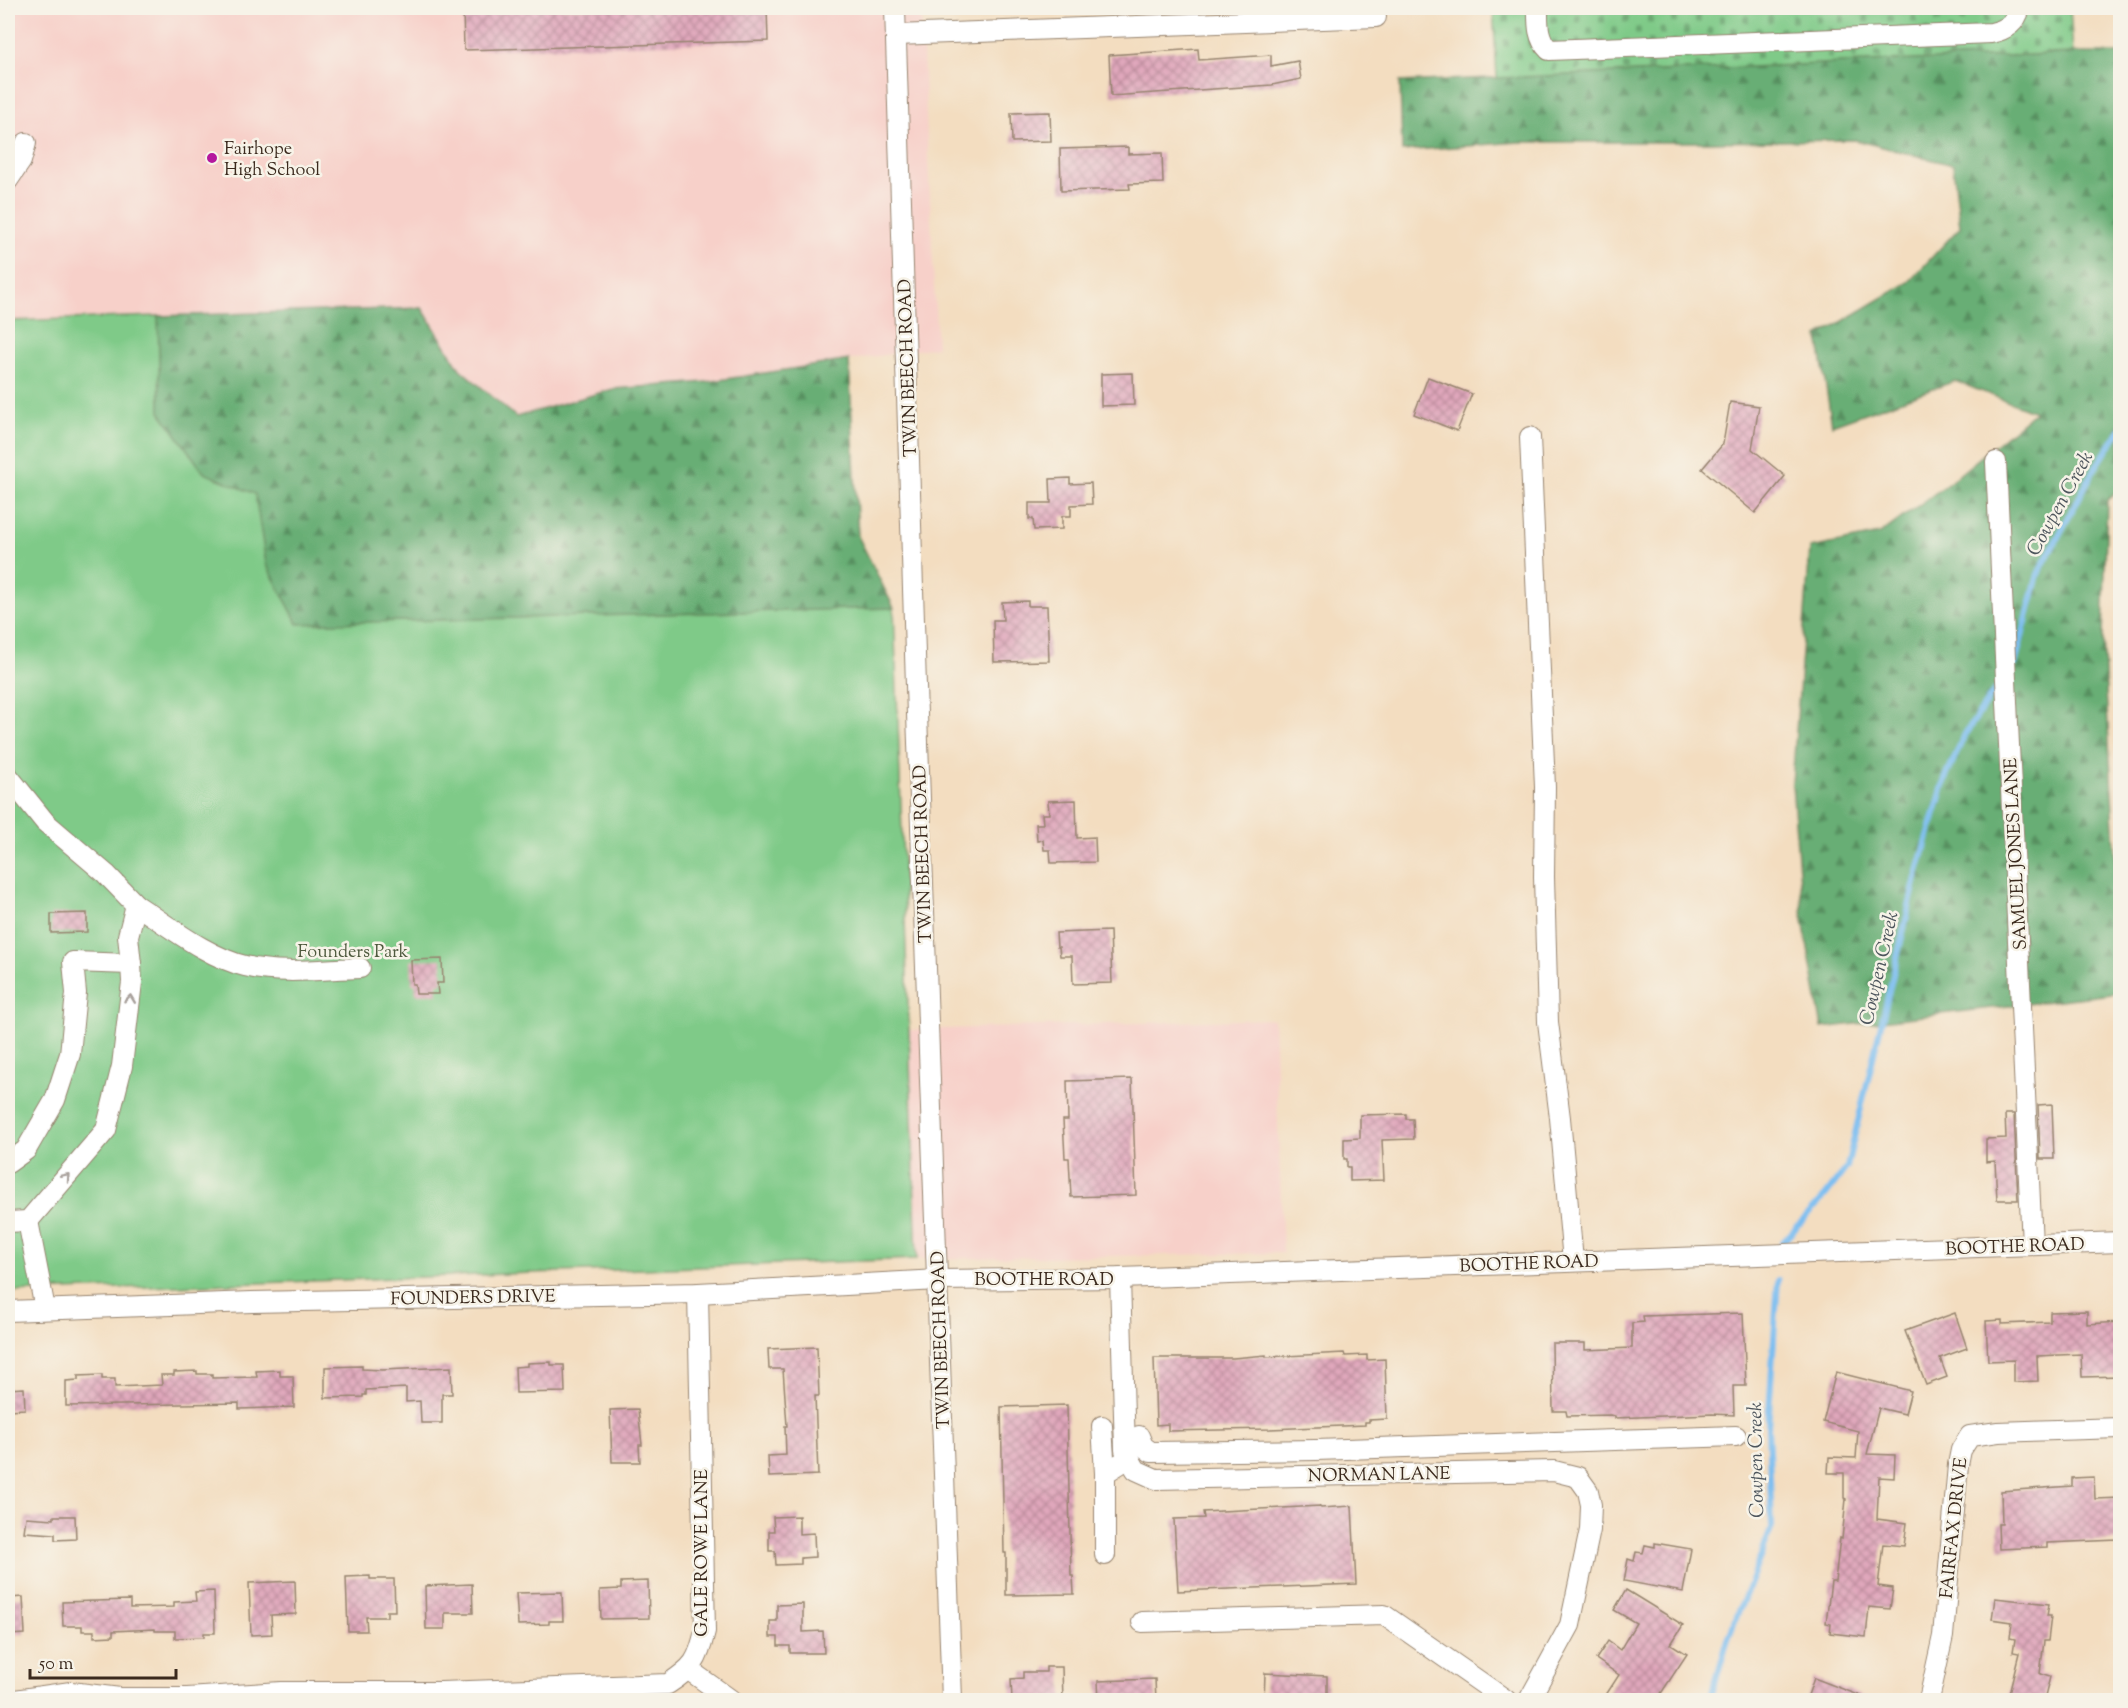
<svg xmlns="http://www.w3.org/2000/svg" width="2128" height="1708" viewBox="0 0 2128 1708" font-family="'Sorts Mill Goudy',serif">
  <style>
    .built { fill: #f7d0c9 }
    .forest { fill: url(#forest-firs); stroke: #516c49; stroke-width: 1.5 }
    .cemetery { fill: url(#cemetery-stones); stroke: #5d7a53; stroke-width: 1.5 }
    .green { fill: #7fca88; stroke: #5d7a53; stroke-width: 1.5 }
    .lines { fill: none; stroke-linecap: round; stroke-linejoin: round }
    .stream { stroke: #7bbef1; stroke-width: 6 }
    .building { fill: url(#building-cross-hatch) }
    .minor-casing { stroke: #97846f; stroke-width: 22 }
    .minor { stroke: #fff; stroke-width: 20 }
    .oneway { stroke: #a79f9a }
    .poi-dot { fill: #b5179e; stroke: #f7f3e8; stroke-width: 2 }
    .labels { text-anchor: middle; stroke-width: 5; stroke-linejoin: round; paint-order: stroke }
    .poi-label { font-size: 18px; fill: #3b2a1e; stroke: #f7f3e8; text-anchor: start }
    .street-label { font-size: 18px; fill: #3b2a1e; stroke: #f7f3e8 }
    .park-label { font-size: 18px; fill: #4f5a3e; stroke: #f7f3e8 }
    .water-label { font-size: 20px; font-style: italic; fill: #4e565d; stroke: #f7f3e8 }
  </style>
  <defs>
    <pattern id="forest-firs" width="22" height="20" patternUnits="userSpaceOnUse" patternTransform="scale(1.5)"><rect width="22" height="20" fill="#67ae74"/><path d="M5 1l3.5 6h-7zM16 11l3.5 6h-7z" fill="#568e5f"/></pattern>
    <pattern id="cemetery-stones" width="16" height="16" patternUnits="userSpaceOnUse" patternTransform="scale(1.5)"><rect width="16" height="16" fill="#7fca88"/><path d="M2 7V4a2 2 0 0 1 4 0v3zM10 15v-3a2 2 0 0 1 4 0v3z" fill="#69a46f"/></pattern>
    <pattern id="building-cross-hatch" width="8" height="8" patternUnits="userSpaceOnUse" patternTransform="scale(1.5)"><rect width="8" height="8" fill="#e0a7bc"/><path d="M0 0l8 8M0 8l8-8" fill="none" stroke="#b78898"/></pattern>
  </defs>
  <rect width="100%" height="100%" fill="#f7f3e8"/>
  <filter id="ink" filterUnits="userSpaceOnUse"><feTurbulence type="fractalNoise" baseFrequency=".0167" numOctaves="2"/><feDisplacementMap in="SourceGraphic" scale="12" xChannelSelector="R" yChannelSelector="G"/><feConvolveMatrix kernelMatrix="1 2 1 2 8 2 1 2 1" color-interpolation-filters="sRGB"/></filter>
  <filter id="wash" filterUnits="userSpaceOnUse"><feTurbulence type="fractalNoise" baseFrequency=".008" numOctaves="4" result="noise"/><feDisplacementMap in="SourceGraphic" scale="24" xChannelSelector="R" yChannelSelector="G"/><feGaussianBlur stdDeviation="1.35" result="paint"/><feColorMatrix in="noise" values="0 0 0 0 0 0 0 0 0 0 0 0 0 0 0 0 0 1.4 0 .05"/><feComposite in="paint" operator="in"/></filter>
  <g filter="url(#wash)">
    <rect width="100%" height="100%" fill="#f3ddc0"/>
    <g class="built">
      <polygon points="8,8 921,8 937,347 706,382 613,389 516,417 460,369 422,308 8,321"/>
      <polygon points="1274,1019 1283,1253 917,1259 909,1030"/>
    </g>
    <g class="forest">
      <polygon points="2073,53 2120,53 2120,489 2107,500 2103,638 2120,933 2120,993 1822,1028 1803,920 1792,784 1810,548 1880,534 1949,483 2035,412 1955,381 1832,425 1818,336 1909,282 1960,227 1953,165 1855,140 1709,142 1519,142 1402,151 1400,82"/>
      <polygon points="422,308 460,369 516,417 613,389 706,382 849,360 858,536 894,608 298,624 266,564 255,495 204,473 160,412 158,316"/>
    </g>
    <polygon class="cemetery" points="1493,8 2070,8 2073,53 1497,78"/>
    <polygon class="green" points="158,316 160,412 204,473 255,494 266,564 298,624 894,608 917,1259 8,1292 8,321"/>
    <g class="lines">
      <g class="stream">
        <polyline points="2015,664 2038,574 2094,470 2120,430"/>
        <polyline points="1782,1243 1825,1196 1847,1167 1916,878 1945,779 1965,734 1994,691"/>
        <polyline points="1710,1700 1728,1639 1772,1527 1768,1427 1778,1280"/>
      </g>
    </g>
    <g id="blocks">
      <g class="building">
        <polygon points="463,8 767,8 768,41 464,50"/>
        <polygon points="1198,49 1199,60 1271,55 1271,66 1298,61 1301,79 1272,85 1111,96 1109,55"/>
        <polygon points="1050,112 1051,141 1012,142 1011,113"/>
        <polygon points="1128,147 1128,154 1162,153 1163,183 1129,184 1130,189 1061,191 1060,149"/>
        <polygon points="1133,373 1134,405 1101,406 1101,374"/>
        <polygon points="1428,377 1472,394 1457,431 1414,414"/>
        <polygon points="1730,402 1759,406 1752,449 1785,476 1755,513 1702,469 1723,444"/>
        <polygon points="1070,478 1070,484 1091,483 1092,504 1071,505 1071,516 1062,516 1062,529 1034,530 1033,519 1029,519 1029,503 1051,503 1050,479"/>
        <polygon points="1028,601 1028,606 1047,606 1049,661 994,662 993,620 1003,620 1002,602"/>
        <polygon points="1076,800 1077,838 1095,837 1096,862 1051,863 1050,850 1044,850 1043,840 1037,841 1036,824 1043,824 1042,814 1049,814 1048,801"/>
        <polygon points="87,913 87,932 51,933 51,914"/>
        <polygon points="1110,931 1112,983 1073,984 1072,956 1060,956 1059,947 1057,947 1056,933"/>
        <polygon points="442,959 443,983 437,983 438,994 416,994 415,984 412,984 411,960"/>
        <polygon points="1132,1079 1136,1195 1071,1197 1069,1158 1065,1158 1063,1120 1068,1120 1067,1081"/>
        <polygon points="2052,1104 2054,1159 2040,1159 2038,1105"/>
        <polygon points="1406,1114 1406,1119 1413,1119 1414,1139 1382,1140 1384,1180 1350,1181 1350,1167 1347,1167 1347,1159 1344,1159 1344,1139 1360,1138 1360,1115"/>
        <polygon points="2005,1114 2014,1114 2018,1200 1997,1200 1995,1161 1986,1162 1986,1139 2006,1138"/>
        <polygon points="2087,1311 2087,1324 2121,1322 2121,1376 2082,1377 2081,1354 2037,1356 2038,1381 2014,1382 2014,1360 1988,1361 1986,1321 2002,1320 2002,1324 2050,1322 2050,1312"/>
        <polygon points="1743,1313 1746,1386 1733,1386 1734,1415 1712,1414 1615,1418 1615,1416 1611,1415 1567,1416 1566,1411 1553,1411 1552,1343 1585,1343 1585,1350 1632,1348 1632,1323 1644,1322 1643,1316"/>
        <polygon points="1955,1313 1967,1348 1940,1358 1947,1377 1926,1385 1905,1331"/>
        <polygon points="817,1347 819,1396 815,1396 818,1475 769,1477 768,1456 786,1455 785,1426 787,1426 783,1369 769,1369 768,1349"/>
        <polygon points="1344,1353 1345,1356 1367,1355 1367,1360 1385,1359 1387,1419 1369,1420 1369,1422 1365,1422 1365,1425 1270,1429 1168,1431 1168,1424 1156,1425 1154,1358 1233,1358 1266,1355 1266,1357"/>
        <polygon points="551,1362 551,1365 564,1365 565,1392 516,1393 515,1367 527,1366 527,1363"/>
        <polygon points="362,1366 362,1369 382,1370 451,1367 452,1394 442,1394 442,1423 421,1423 420,1401 406,1402 406,1388 366,1390 366,1395 363,1395 363,1397 325,1398 325,1367"/>
        <polygon points="280,1370 280,1376 293,1376 294,1407 239,1409 239,1403 66,1406 66,1381 78,1380 78,1376 102,1375 102,1379 115,1379 115,1387 162,1385 161,1375 174,1375 174,1372 197,1371 197,1374 212,1374 212,1378 257,1377 256,1371"/>
        <polygon points="1836,1372 1911,1391 1905,1414 1879,1408 1867,1454 1895,1455 1894,1478 1879,1477 1877,1519 1907,1523 1904,1546 1883,1544 1878,1586 1893,1588 1890,1609 1869,1607 1866,1637 1830,1633 1831,1624 1826,1623 1831,1581 1835,1581 1840,1538 1842,1539 1846,1499 1844,1498 1844,1473 1828,1473 1829,1457 1856,1458 1858,1431 1823,1422"/>
        <polygon points="24,1388 25,1409 8,1410 8,1389"/>
        <polygon points="1067,1405 1071,1576 1073,1576 1074,1594 1006,1595 1006,1553 1004,1553 1001,1407"/>
        <polygon points="638,1409 642,1445 639,1445 640,1462 612,1462 610,1410"/>
        <polygon points="2094,1477 2095,1499 2121,1498 2121,1536 2118,1536 2118,1540 2047,1543 2047,1547 1999,1549 1998,1524 2002,1524 2001,1491 2072,1486 2072,1478"/>
        <polygon points="1320,1506 1321,1508 1352,1506 1356,1584 1178,1591 1174,1519 1204,1518 1203,1512"/>
        <polygon points="54,1516 75,1516 76,1539 55,1540 55,1534 24,1532 26,1517 54,1519"/>
        <polygon points="799,1516 799,1534 814,1533 815,1557 801,1558 801,1564 776,1565 775,1551 769,1551 769,1531 774,1531 773,1517"/>
        <polygon points="1655,1543 1691,1549 1683,1592 1624,1581 1628,1559 1634,1561 1636,1552 1643,1553 1645,1545 1655,1547"/>
        <polygon points="370,1576 370,1579 394,1579 395,1611 387,1611 387,1617 366,1617 367,1631 348,1631 346,1577"/>
        <polygon points="295,1581 296,1614 271,1615 272,1634 251,1635 249,1583"/>
        <polygon points="648,1581 649,1618 601,1619 600,1590 621,1589 621,1582"/>
        <polygon points="472,1584 473,1613 445,1613 445,1629 426,1629 425,1586"/>
        <polygon points="1626,1590 1683,1625 1671,1644 1687,1654 1656,1701 1602,1701 1619,1675 1596,1659 1608,1641 1620,1650 1636,1623 1614,1610"/>
        <polygon points="214,1591 215,1633 204,1633 204,1637 175,1638 175,1631 155,1631 155,1629 113,1631 113,1636 94,1637 94,1631 82,1631 82,1626 63,1626 62,1602 130,1600 130,1608 174,1607 174,1602 196,1601 195,1592"/>
        <polygon points="562,1592 563,1621 549,1621 549,1624 518,1625 516,1593"/>
        <polygon points="23,1597 25,1634 8,1635 9,1598"/>
        <polygon points="1995,1598 2049,1604 2047,1616 2051,1616 2048,1641 2044,1641 2040,1674 2050,1677 2044,1701 2007,1701 2019,1653 2013,1652 2015,1639 2010,1638 2012,1622 1992,1619"/>
        <polygon points="803,1604 803,1632 823,1631 824,1653 790,1653 790,1646 778,1646 778,1637 770,1637 770,1621 777,1621 777,1605"/>
        <polygon points="1046,1667 1062,1667 1063,1701 1012,1701 1011,1679 1023,1678 1023,1672 1046,1672"/>
        <polygon points="1265,1673 1327,1676 1327,1701 1264,1701"/>
        <polygon points="1814,1678 1869,1699 1869,1701 1806,1701"/>
        <polygon points="1155,1679 1156,1701 1099,1701 1098,1681"/>
      </g>
    </g>
  </g>
  <g filter="url(#ink)">
    <use href="#blocks" fill-opacity="0" stroke="#97846f" stroke-width="1.5"/>
    <g class="lines">
      <defs>
        <g id="minor">
          <polyline points="895,8 916,686 952,1700"/>
          <path d="M1538,8C1538,23 1537,38 1549,50L1991,33C2007,30 2016,23 2020,8"/>
          <polyline points="896,35 1376,17"/>
          <polyline points="8,180 21,161 26,143"/>
          <polyline points="1530,437 1545,787 1544,877 1548,1022 1560,1118 1573,1261"/>
          <polyline points="1996,462 2032,1245"/>
          <polyline points="8,776 45,822 106,874 136,905 128,936 131,964"/>
          <path d="M136,905C169,926 207,957 245,966C282,975 323,969 360,968"/>
          <polyline points="8,1163 26,1150 55,1100 70,1054 76,993 73,962 131,964 132,982 122,1066 106,1130 28,1221 8,1222"/>
          <polyline points="28,1221 45,1309"/>
          <polyline points="1120,1278 1125,1450 1136,1470 1156,1479 1554,1471 1578,1477 1588,1491 1591,1505 1590,1530 1570,1625 1529,1700"/>
          <polyline points="8,1311 252,1302 698,1293 938,1280 1120,1278 2120,1242"/>
          <polyline points="1102,1426 1105,1473"/>
          <polyline points="1139,1436 1143,1446 1151,1452 1316,1450 1736,1436"/>
          <polyline points="1105,1555 1105,1473 1129,1458"/>
          <polyline points="1142,1622 1384,1615 1506,1700"/>
          <polyline points="689,1670 731,1700"/>
          <path d="M15,1700L71,1692L120,1698H187L281,1692H441L668,1684C694,1667 698,1661 705,1631L698,1293"/>
          <polyline points="1929,1700 1943,1636 1958,1465 1961,1450 1970,1436 1998,1432 2120,1428"/>
        </g>
      </defs>
      <use href="#minor" class="minor-casing"/>
      <use href="#minor" class="minor"/>
    </g>
    <defs><path id="oneway-chevron" d="M-2-3.5L2.5 0L-2 3.5" fill="none" stroke-width="1.6" stroke-linecap="round" stroke-linejoin="round" transform="scale(1.5)"/></defs>
    <g class="oneway">
      <use href="#oneway-chevron" transform="translate(130 999) rotate(-83)"/>
      <use href="#oneway-chevron" transform="translate(66 1177) rotate(-49)"/>
    </g>
  </g>
  <circle class="poi-dot" cx="212" cy="158" r="6"/>
  <g class="labels">
    <g class="poi-label">
      <text x="224" y="154">Fairhope<tspan x="224" dy="21">High School</tspan></text>
    </g>
    <g class="street-label">
      <text transform="translate(907 368) rotate(-92)" y="6">TWIN BEECH ROAD</text>
      <text transform="translate(922 854) rotate(-92)" y="6">TWIN BEECH ROAD</text>
      <text transform="translate(2015 854) rotate(-93)" y="6">SAMUEL JONES LANE</text>
      <text transform="translate(2015 1246) rotate(-2)" y="6">BOOTHE ROAD</text>
      <text transform="translate(1529 1263) rotate(-2)" y="6">BOOTHE ROAD</text>
      <text x="1044" y="1285">BOOTHE ROAD</text>
      <text transform="translate(473 1297) rotate(-1)" y="6">FOUNDERS DRIVE</text>
      <text transform="translate(940 1340) rotate(-92)" y="6">TWIN BEECH ROAD</text>
      <text transform="translate(1379 1474) rotate(-1)" y="6">NORMAN LANE</text>
      <text transform="translate(1953 1528) rotate(-84)" y="6">FAIRFAX DRIVE</text>
      <text transform="translate(701 1553) rotate(-90)" y="6">GALE ROWE LANE</text>
    </g>
    <g class="park-label">
      <text x="353" y="957">Founders Park</text>
    </g>
    <g class="water-label">
      <text transform="translate(2059 503) rotate(-61)" y="7">Cowpen Creek</text>
      <text transform="translate(1878 968) rotate(-77)" y="7">Cowpen Creek</text>
      <text transform="translate(1755 1460) rotate(-91)" y="7">Cowpen Creek</text>
    </g>
  </g>
  <rect width="2128" height="1708" fill="none" stroke="#f7f3e8" stroke-width="30"/>
  <path d="M30 1669v9h146v-9" fill="none" stroke="#3b2a1e" stroke-width="3"/>
  <text x="39" y="1669" font-size="18" fill="#3b2a1e" stroke="#f7f3e8" stroke-width="4.5" paint-order="stroke">50 m</text>
</svg>
